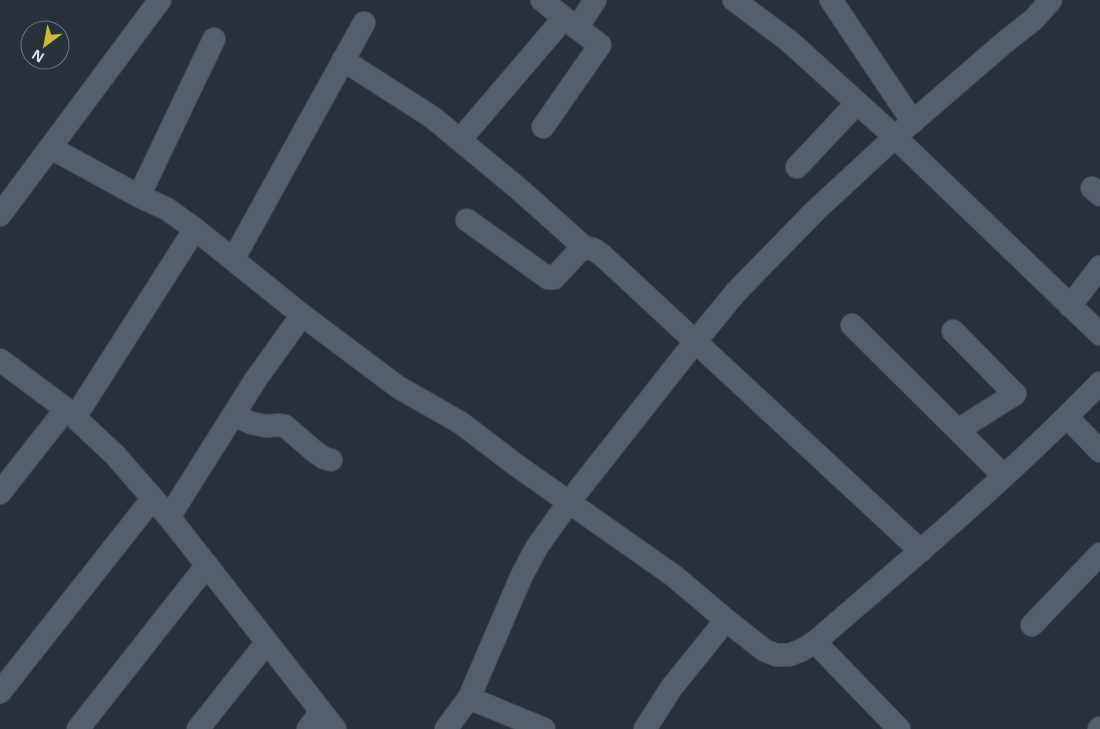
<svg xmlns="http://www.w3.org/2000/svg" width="1100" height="729" viewBox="0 0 1100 729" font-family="'Open Sans',sans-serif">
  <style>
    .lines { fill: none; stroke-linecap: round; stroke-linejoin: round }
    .minor-casing { stroke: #454c55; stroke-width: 24 }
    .minor { stroke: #545f6b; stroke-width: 22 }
  </style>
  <rect width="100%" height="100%" fill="#27303b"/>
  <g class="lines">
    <defs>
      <g id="minor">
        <polyline points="542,0 564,18"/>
        <polyline points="734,0 789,41 895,137 1100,334"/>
        <polyline points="831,0 913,122"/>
        <polyline points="343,60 432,117 519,189 585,248"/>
        <polyline points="543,127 600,45 577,28"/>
        <polyline points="460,140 564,18 577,28 595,0"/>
        <path d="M51,148L139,196L167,209L195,229L302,315L398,387L461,423L516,465L674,576L726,620L764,650L776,655H789L802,650L815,642C912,558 1011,475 1100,383"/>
        <polyline points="797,167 857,103"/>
        <polyline points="1092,188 1100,195"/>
        <polyline points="139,196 214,39"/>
        <polyline points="0,215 160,0"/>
        <polyline points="467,220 548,278 554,278 578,252 585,248 593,249 602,255 921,551"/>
        <polyline points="234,258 364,23"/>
        <polyline points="1070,306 1100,267"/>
        <polyline points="852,325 1004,476"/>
        <polyline points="953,331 1015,394 958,430"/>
        <polyline points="0,360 66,409 115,455 169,517 335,729"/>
        <polyline points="234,415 251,423 266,426 278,425 285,426 314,451 324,458 331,460"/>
        <polyline points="75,417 195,229"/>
        <polyline points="1067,417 1100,451"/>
        <polyline points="0,493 66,409"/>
        <polyline points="169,517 256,379 302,315"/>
        <polyline points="1032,625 1100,554"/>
        <polyline points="815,642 899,729"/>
        <polyline points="0,692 153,498"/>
        <polyline points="469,698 544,729"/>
        <polyline points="78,729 207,565"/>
        <polyline points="198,729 267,642"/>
        <polyline points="308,729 321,712"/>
        <polyline points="446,729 469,698 522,575 537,547 569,502 695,342 736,292 816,210 895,137 1005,42 1033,20 1051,0"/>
        <polyline points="645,729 672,687 726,620"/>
        <polyline points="1099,729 1100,728"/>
      </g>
    </defs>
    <use href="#minor" class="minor-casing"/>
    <use href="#minor" class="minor"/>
  </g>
  <g transform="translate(45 45) rotate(212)"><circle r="24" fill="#27303b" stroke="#6f7780"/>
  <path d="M0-4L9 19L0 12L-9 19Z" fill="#cbba39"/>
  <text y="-8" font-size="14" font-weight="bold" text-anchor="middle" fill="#dbe1e8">N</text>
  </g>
</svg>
